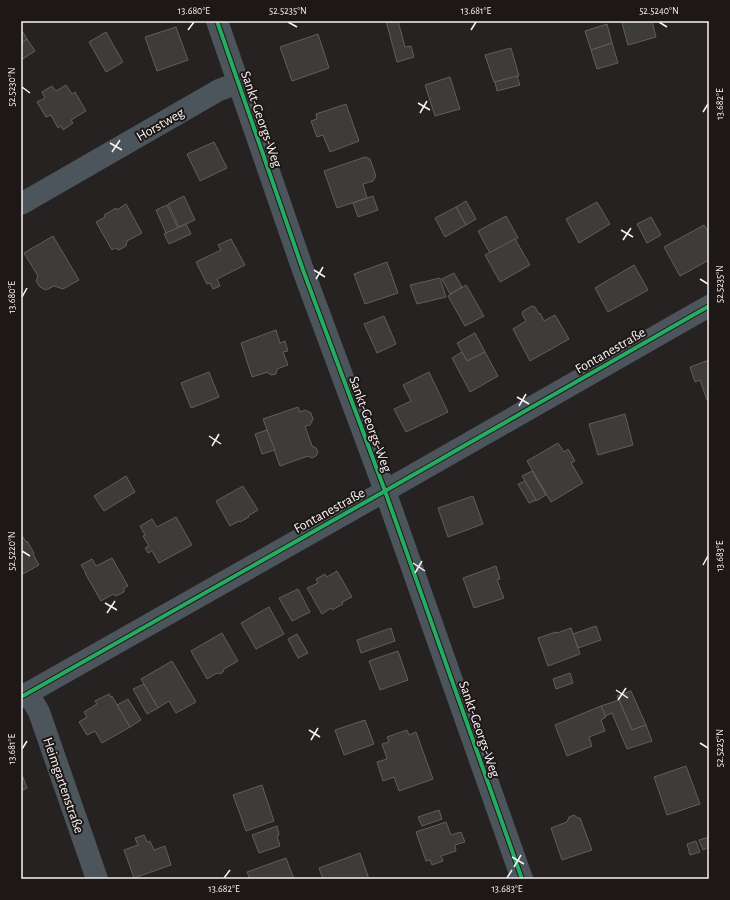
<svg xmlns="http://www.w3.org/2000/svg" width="730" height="900" viewBox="0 0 730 900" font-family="'Alegreya Sans',sans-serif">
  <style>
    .building { fill: #3e3b3b; stroke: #625e5e }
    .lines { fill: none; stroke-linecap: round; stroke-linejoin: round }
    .minor { stroke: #4d555c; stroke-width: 22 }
    .tertiary { stroke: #4d555c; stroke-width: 22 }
    .cycleway-casing { stroke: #1e1717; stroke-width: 6 }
    .cycleway { stroke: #26ab63; stroke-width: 4 }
    .ticks { fill: none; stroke: #f8f3f2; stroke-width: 1.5 }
    .labels { text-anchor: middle; stroke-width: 4; stroke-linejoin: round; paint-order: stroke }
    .street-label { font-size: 14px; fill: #f8f3f2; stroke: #1e1717 }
    .neatline { fill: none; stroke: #f8f3f2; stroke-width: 1.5 }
    .ticks-label { font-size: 10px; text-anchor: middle; fill: #f8f3f2 }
  </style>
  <rect width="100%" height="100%" fill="#272222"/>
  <g class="building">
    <polygon points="386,21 398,21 405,47 411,46 414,57 397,62"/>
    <polygon points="630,21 652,21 656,37 628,45 622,23"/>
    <polygon points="607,24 612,43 591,50 585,31"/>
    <polygon points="176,27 188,60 157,71 145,37"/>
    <polygon points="21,29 27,39 21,43"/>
    <polygon points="106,32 123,62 106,72 89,42"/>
    <polygon points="318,34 329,68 292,81 280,47"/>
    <polygon points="27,39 35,51 21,60 21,43"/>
    <polygon points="612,43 618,63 597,69 591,50"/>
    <polygon points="511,48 519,76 494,82 485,55"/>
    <polygon points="517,76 520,85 497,91 495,82"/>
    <polygon points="450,77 460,109 435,116 425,85"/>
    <polygon points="66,85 72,94 75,92 86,111 71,120 73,123 63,130 61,126 58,128 51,115 46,117 37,102 45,98 42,92 52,86 56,91"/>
    <polygon points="346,104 359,141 330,152 323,135 317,137 311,121 317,119 316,114"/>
    <polygon points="214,142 227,168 200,181 187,154"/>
    <polygon points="365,157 370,159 376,176 373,181 363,184 367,198 337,208 324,171"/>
    <polygon points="184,196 195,220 179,227 168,204"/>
    <polygon points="373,196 378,210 358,217 353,203"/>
    <polygon points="466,201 476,219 466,225 456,207"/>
    <polygon points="597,202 610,224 579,243 566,219"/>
    <polygon points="126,204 142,233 127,241 126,246 119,250 115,248 112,250 96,222 105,217 104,215 116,208 117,210"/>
    <polygon points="167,205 178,228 166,233 156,210"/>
    <polygon points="456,207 466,225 445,237 435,218"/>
    <polygon points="506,216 518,238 490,253 478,231"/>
    <polygon points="651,217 661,235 647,243 637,224"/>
    <polygon points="186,224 191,234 169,244 164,234"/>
    <polygon points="704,225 709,233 709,260 680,276 664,247"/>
    <polygon points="53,236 79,280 63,289 54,286 46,290 40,287 36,281 38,276 24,253"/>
    <polygon points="231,239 245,265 217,279 220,286 213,289 210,283 207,284 196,262 221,250 218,245"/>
    <polygon points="515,239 530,265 500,282 485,255"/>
    <polygon points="387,262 398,293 365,304 354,274"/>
    <polygon points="634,265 648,290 608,312 595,288"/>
    <polygon points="454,273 462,287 450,294 442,279"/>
    <polygon points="440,278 446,297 417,304 410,285"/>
    <polygon points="466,285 484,316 465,326 448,296"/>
    <polygon points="532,306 535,307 539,314 540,313 544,321 555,315 569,339 530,361 513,329 526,321 522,314 523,311"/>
    <polygon points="384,316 396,344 377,353 364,324"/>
    <polygon points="276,330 280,343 285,341 288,351 283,352 288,365 277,369 277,370 276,374 271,375 268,373 268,372 252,377 241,343"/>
    <polygon points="475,333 485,352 467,361 457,343"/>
    <polygon points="462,352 467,361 485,352 498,376 470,392 452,358"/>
    <polygon points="709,360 709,400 707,400 700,380 695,382 690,367"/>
    <polygon points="209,372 219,397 191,408 181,383"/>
    <polygon points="429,372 448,412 406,432 394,409 411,401 403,385"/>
    <polygon points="298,407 300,412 305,410 311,413 313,419 310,425 305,426 312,446 316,448 318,452 316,456 312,458 308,456 280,466 263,419"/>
    <polygon points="625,414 633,445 598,455 589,424"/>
    <polygon points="267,430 275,450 262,454 255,434"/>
    <polygon points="558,443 564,452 568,449 575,461 571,463 583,483 551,502 527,461"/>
    <polygon points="532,471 546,495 536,501 522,476"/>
    <polygon points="126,476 135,492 104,511 94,496"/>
    <polygon points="525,481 536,500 529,503 518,484"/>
    <polygon points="243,486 258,510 248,516 249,517 240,522 239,521 230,526 216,501"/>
    <polygon points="473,496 483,524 448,537 438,508"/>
    <polygon points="176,517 192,545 159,563 152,551 148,553 145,548 149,546 143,536 145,535 140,526 152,519 157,527"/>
    <polygon points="21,534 26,542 27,541 34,553 33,554 39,565 21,575"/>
    <polygon points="112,558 128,586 124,588 124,592 116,596 113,594 101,601 85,573 86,573 81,565 92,559 96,566"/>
    <polygon points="496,566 500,579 497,580 504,598 474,608 463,578"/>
    <polygon points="337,571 352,597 342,602 343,604 332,610 331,608 322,614 307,588 318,583 316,579 325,574 327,577"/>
    <polygon points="298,589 310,612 292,621 279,598"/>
    <polygon points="269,607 284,634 256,649 241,623"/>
    <polygon points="596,626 601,640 578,648 573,634"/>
    <polygon points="391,628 395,641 361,653 357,640"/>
    <polygon points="571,628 580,654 548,666 538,638 556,632 557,633"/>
    <polygon points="222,633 238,661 224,669 223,672 220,674 217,673 207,679 191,651"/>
    <polygon points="297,634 308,653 298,658 288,639"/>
    <polygon points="398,651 408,680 380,690 369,661"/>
    <polygon points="172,661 196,702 176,713 169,701 158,708 141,679"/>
    <polygon points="570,673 573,683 556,689 553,679"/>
    <polygon points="144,684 158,708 147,714 133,689"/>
    <polygon points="631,691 646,725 632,730 617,696"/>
    <polygon points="109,694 111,697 112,696 130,727 102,743 95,731 87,735 79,722 87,717 84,712 97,704 95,701"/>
    <polygon points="128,699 141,720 130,727 117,705"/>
    <polygon points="619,700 632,730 646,725 652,741 627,749 612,713 605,716 601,706"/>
    <polygon points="601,706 606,717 601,720 605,731 589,737 592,746 567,756 555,725"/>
    <polygon points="365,720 374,744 344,755 335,730"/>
    <polygon points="407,730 409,735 416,732 433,779 399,791 394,777 383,781 377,762 387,759 382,744 389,742 387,737"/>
    <polygon points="686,766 700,804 667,815 654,777"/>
    <polygon points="21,772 27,788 21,791"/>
    <polygon points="262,785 274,821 246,831 233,795"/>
    <polygon points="439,810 442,819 422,826 418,817"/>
    <polygon points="574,815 578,818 580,818 592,850 562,860 551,828 567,822 569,817"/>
    <polygon points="446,822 451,835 461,832 465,842 455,845 456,851 441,856 443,861 432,865 430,860 426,861 416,832"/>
    <polygon points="277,826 279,835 277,836 280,846 259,853 252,835"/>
    <polygon points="144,835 147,842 150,841 154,850 165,846 171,865 134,878 124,850 138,845 135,838"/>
    <polygon points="709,837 709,847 703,850 699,840"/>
    <polygon points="696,841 700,852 690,855 687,844"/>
    <polygon points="360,853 369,879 323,879 319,868"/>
    <polygon points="286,858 294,879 250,879 247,872"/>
  </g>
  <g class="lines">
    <g class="minor">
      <polyline points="21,204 219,90 239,83"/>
      <polyline points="28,693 39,712 97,879"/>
      <polyline points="21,697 385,491 709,306"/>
    </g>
    <polyline class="tertiary" points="217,21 303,270 385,491 522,879"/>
    <defs>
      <g id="cycleway">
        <polyline points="217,21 303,270 385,491 522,879"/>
        <polyline points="21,697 385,491 709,306"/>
      </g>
    </defs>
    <use href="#cycleway" class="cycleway-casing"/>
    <use href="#cycleway" class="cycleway"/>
  </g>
  <path class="ticks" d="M288,22L297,27M659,22L667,27M188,30L194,22M471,30L476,22M22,87L30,93M418,103L430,110M703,112L708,104M420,113L427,101M110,143L122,150M112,152L120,140M621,230L633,237M623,240L631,228M314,270L325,277M316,279L323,267M700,279L708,284M22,297L27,288M517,397L529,404M519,406L526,394M209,436L221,444M212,446L219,434M22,551L30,556M413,563L425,571M703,565L708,556M415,573L422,561M105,603L117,610M107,613L115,601M616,690L628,698M618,700L626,688M309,730L320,737M311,740L318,728M700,743L708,748M22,749L27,741M512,857L524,864M514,867L521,855M224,878L230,870M507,878L512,870"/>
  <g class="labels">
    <g class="street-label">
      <text transform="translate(262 119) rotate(71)" y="5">Sankt-Georgs-Weg</text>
      <text transform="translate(160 124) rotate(-30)" y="5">Horstweg</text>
      <text transform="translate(610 350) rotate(-30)" y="5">Fontanestraße</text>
      <text transform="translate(371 424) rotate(70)" y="5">Sankt-Georgs-Weg</text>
      <text transform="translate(329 510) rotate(-29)" y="5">Fontanestraße</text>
      <text transform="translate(480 729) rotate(71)" y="5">Sankt-Georgs-Weg</text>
      <text transform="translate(64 785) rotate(71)" y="5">Heimgartenstraße</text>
    </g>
  </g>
  <rect width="730" height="900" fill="none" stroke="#1e1717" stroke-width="44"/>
  <rect x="22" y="22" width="686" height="856" class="neatline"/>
  <g class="ticks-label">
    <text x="194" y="14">13.680°E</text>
    <text x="288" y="14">52.5235°N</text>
    <text x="476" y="14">13.681°E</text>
    <text x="659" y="14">52.5240°N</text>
    <text transform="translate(11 87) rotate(-90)" y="4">52.5230°N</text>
    <text transform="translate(719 104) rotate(-90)" y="4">13.682°E</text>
    <text transform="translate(719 284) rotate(-90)" y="4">52.5235°N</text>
    <text transform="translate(11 297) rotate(-90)" y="4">13.680°E</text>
    <text transform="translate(11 551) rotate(-90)" y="4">52.5220°N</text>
    <text transform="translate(719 556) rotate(-90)" y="4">13.683°E</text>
    <text transform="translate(719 748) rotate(-90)" y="4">52.5225°N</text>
    <text transform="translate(11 749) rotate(-90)" y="4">13.681°E</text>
    <text x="224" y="892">13.682°E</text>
    <text x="507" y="892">13.683°E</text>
  </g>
</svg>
